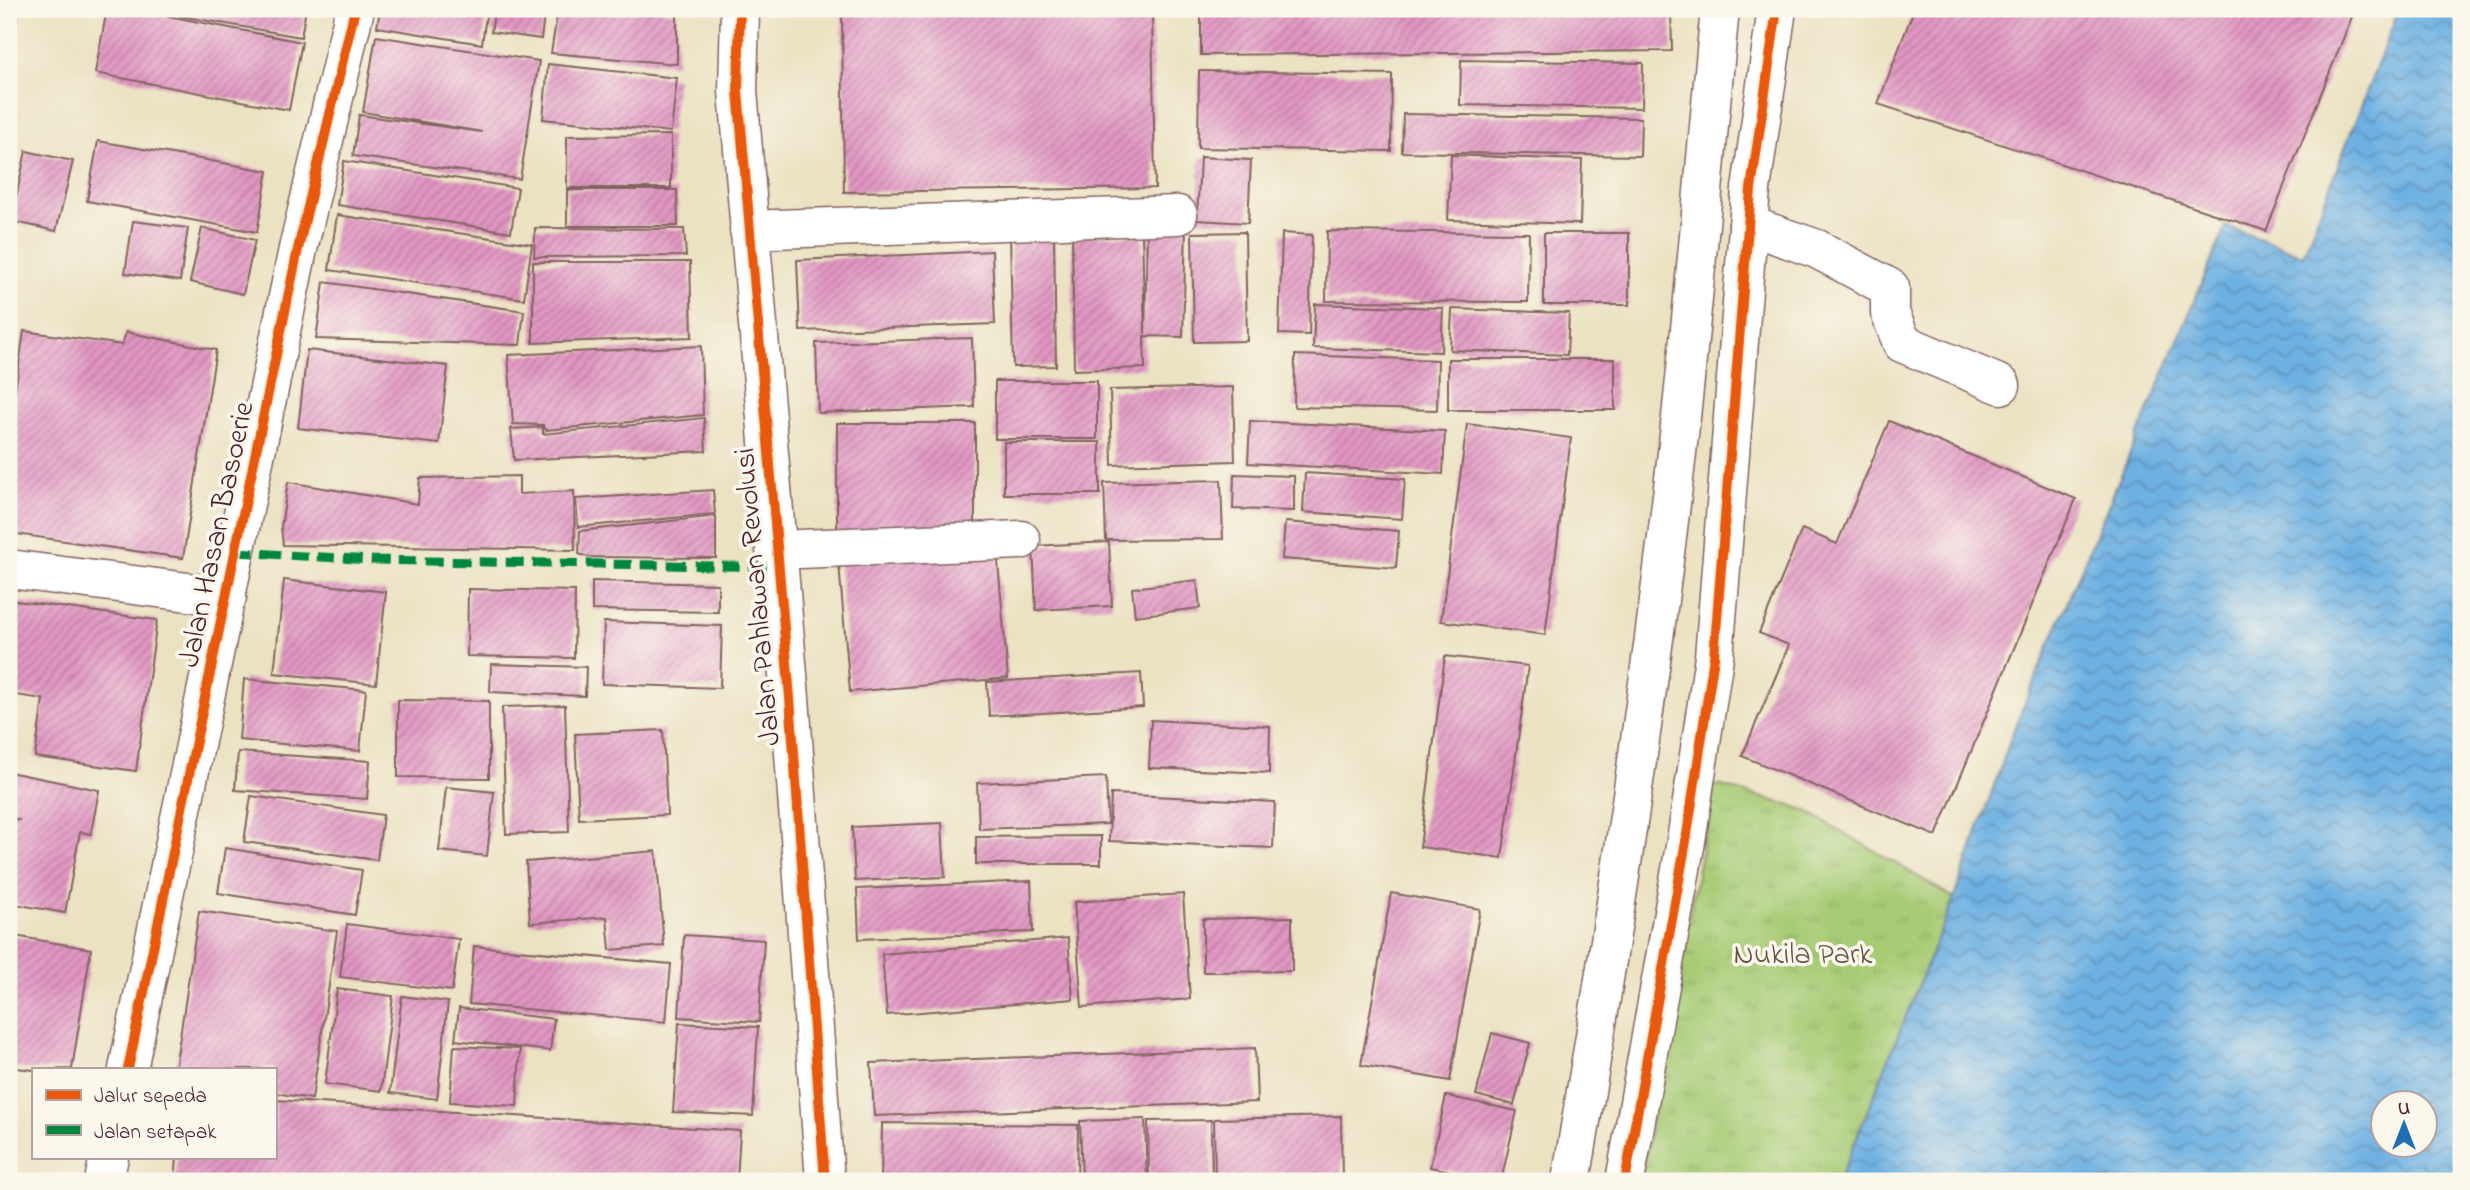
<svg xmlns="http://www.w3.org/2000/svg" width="2470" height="1190" viewBox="0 0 2470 1190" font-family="'Indie Flower',sans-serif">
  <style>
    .grass { fill: url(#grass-tufts); stroke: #797650; stroke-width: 2 }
    .water { fill: url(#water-waves); stroke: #5c6886; stroke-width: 2; fill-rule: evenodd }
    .building { fill: url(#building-hatch) }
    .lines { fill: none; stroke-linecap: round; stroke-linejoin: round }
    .minor-casing { stroke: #826360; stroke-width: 41 }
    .minor { stroke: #fff; stroke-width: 38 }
    .quiet { stroke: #00873e; stroke-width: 9; stroke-dasharray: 18 9; stroke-linecap: butt }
    .cycleway-casing { stroke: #fbf7ec; stroke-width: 15 }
    .cycleway { stroke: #e8590c; stroke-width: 10 }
    .labels { text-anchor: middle; stroke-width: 7; stroke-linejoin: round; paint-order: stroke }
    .street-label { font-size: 30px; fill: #4a1f2b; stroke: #fbf7ec }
    .park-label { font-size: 30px; fill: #665342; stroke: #fbf7ec }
  </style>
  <defs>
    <pattern id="grass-tufts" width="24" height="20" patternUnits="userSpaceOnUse" patternTransform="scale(1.75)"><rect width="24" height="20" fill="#a8cc76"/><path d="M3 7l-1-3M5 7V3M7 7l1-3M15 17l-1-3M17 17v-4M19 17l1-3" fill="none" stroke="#92af66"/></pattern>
    <pattern id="water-waves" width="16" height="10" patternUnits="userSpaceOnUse" patternTransform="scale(1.75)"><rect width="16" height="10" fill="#6db1e2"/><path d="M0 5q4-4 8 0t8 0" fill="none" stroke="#5c8fb7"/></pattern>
    <pattern id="building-hatch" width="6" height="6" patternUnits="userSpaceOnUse" patternTransform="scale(1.75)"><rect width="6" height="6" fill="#e196c2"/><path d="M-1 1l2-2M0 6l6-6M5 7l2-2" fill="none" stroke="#b87a9e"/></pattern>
  </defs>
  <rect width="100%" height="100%" fill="#fbf7ec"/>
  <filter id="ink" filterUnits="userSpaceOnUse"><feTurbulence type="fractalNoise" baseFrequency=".0143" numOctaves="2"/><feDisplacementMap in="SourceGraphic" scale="14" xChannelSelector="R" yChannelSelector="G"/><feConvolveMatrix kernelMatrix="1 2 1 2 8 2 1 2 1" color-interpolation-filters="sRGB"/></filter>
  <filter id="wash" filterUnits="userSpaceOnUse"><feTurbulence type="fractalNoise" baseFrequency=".00686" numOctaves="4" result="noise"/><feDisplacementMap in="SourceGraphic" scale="28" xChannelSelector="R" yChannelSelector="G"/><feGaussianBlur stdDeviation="1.57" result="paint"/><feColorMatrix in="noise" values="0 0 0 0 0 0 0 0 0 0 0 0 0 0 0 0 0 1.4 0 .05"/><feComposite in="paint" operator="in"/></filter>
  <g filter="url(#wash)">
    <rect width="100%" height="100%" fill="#ebe2c2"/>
    <polygon class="grass" points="1718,785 1805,810 1954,898 1839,1181 1641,1181 1713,787"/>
    <path class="water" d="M2399,9H2461V1181H1839L1954,898L2016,724L2226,226L2303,255ZM2382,1102H2424V1144H2382Z"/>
    <g id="blocks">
      <g class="building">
        <polygon points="9,9 18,9 11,98 9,98"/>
        <polygon points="107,9 132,9 302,42 289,110 95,73"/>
        <polygon points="181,9 306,9 301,37 180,16"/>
        <polygon points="380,9 487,9 482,44 377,27"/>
        <polygon points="495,9 545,9 541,39 491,32"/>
        <polygon points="558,9 658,9 677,13 677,64 551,53"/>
        <polygon points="842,9 1152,9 1155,188 844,192"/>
        <polygon points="1201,9 1671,9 1672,51 1201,55"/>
        <polygon points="1914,9 2355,9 2266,231 1878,104"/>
        <polygon points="376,36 539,61 520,179 353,156 359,115 482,132 363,112"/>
        <polygon points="1461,60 1643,63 1642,108 1460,105"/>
        <polygon points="548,64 677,78 671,132 543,119"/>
        <polygon points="1199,71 1392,74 1391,151 1198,148"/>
        <polygon points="1403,114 1641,118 1640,156 1402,152"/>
        <polygon points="671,135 671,188 567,188 567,136"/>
        <polygon points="98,141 268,171 257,232 87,201"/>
        <polygon points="26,151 73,161 56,231 11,221"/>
        <polygon points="1451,155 1582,160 1580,224 1448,220"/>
        <polygon points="1200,157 1251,160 1248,223 1197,220"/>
        <polygon points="344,161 518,188 511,232 337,205"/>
        <polygon points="567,190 677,190 678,226 567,226"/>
        <polygon points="337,215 532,244 524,299 329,270"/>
        <polygon points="133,221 188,228 180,281 125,273"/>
        <polygon points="1147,227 1186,228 1183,337 1144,336 1145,368 1074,370 1072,236 1142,235 1145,334"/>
        <polygon points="202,228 255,240 243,294 190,282"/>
        <polygon points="535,228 684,229 686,256 534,257"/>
        <polygon points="1327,231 1529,233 1528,302 1326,301"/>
        <polygon points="1245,232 1247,341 1194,342 1192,233"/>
        <polygon points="1054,233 1056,366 1013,367 1010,234"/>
        <polygon points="1282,233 1312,235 1309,335 1279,334"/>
        <rect x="1544" y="233" width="85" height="72"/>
        <polygon points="9,234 15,235 10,267 9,267"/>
        <polygon points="992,251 995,324 800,331 797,260"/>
        <polygon points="533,262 690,262 692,337 533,343"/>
        <polygon points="324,282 524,311 520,345 316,339"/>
        <polygon points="1315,304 1443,308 1441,352 1313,348"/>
        <polygon points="1452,309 1569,313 1567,355 1450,350"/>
        <polygon points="24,331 122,345 126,332 216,350 183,558 9,533 9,432"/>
        <polygon points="972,338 974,407 818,413 816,343"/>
        <polygon points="701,346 703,415 546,430 543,425 513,424 508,355"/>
        <polygon points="307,350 448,366 439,444 298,428"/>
        <polygon points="1295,355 1438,360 1437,410 1294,407"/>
        <rect x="1448" y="359" width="167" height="51"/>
        <rect x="995" y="381" width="102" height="58"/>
        <polygon points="1233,387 1235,461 1112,465 1110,390"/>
        <polygon points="704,418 706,451 514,460 511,429 543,427 543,434"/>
        <polygon points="1250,421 1445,431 1443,474 1248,463"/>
        <polygon points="1889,421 2076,499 1936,836 1742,756 1789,645 1759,633 1802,529 1837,544"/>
        <rect x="837" y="423" width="138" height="112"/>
        <polygon points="1467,424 1571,438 1545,635 1441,621"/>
        <rect x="1004" y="442" width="96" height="52"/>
        <polygon points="1305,473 1405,479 1402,519 1303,512"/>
        <polygon points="1234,474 1294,476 1294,511 1233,509"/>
        <polygon points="519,476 519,494 574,491 575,550 283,545 281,527 288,482 418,504 420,478"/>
        <polygon points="1221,480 1223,539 1106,540 1104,483"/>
        <polygon points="713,490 715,514 578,527 576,499"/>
        <polygon points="716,516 716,558 588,557 579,554 580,531"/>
        <polygon points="1285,522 1399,531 1396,568 1282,559"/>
        <polygon points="1109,542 1112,606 1036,610 1033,546"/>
        <polygon points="997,550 1008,678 850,692 839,564"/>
        <polygon points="284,580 386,592 376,684 274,673"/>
        <polygon points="1197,580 1200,608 1135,616 1132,588"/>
        <polygon points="592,581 718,584 718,612 592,610"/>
        <polygon points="468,589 575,591 574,658 467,656"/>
        <polygon points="9,600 157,620 136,771 35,757 43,699 9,694"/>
        <polygon points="604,622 722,626 720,688 602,684"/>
        <polygon points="1445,656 1528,666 1502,858 1420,847"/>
        <polygon points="491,664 586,667 585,696 490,692"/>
        <polygon points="1141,673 1143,707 989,716 987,682"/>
        <polygon points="244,679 366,690 360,751 239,740"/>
        <polygon points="398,700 489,701 489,778 398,777"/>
        <polygon points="565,705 569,832 506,834 502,707"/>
        <polygon points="1151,720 1270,726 1269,773 1149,768"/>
        <polygon points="663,730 667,815 579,819 575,734"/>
        <polygon points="238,752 370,761 367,799 235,790"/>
        <polygon points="9,772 99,790 91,834 80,832 65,913 9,903 9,819 20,820 9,817"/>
        <polygon points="1106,777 1108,824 979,829 977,783"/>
        <polygon points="446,787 494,792 487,856 439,851"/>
        <polygon points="1111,794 1275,802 1273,848 1109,841"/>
        <polygon points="251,796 383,815 377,860 244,842"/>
        <polygon points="942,823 945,877 855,881 852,827"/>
        <polygon points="1101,836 1101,864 976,864 976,837"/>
        <polygon points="225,848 362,870 355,915 218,893"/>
        <polygon points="656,851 664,946 610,950 607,917 530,923 526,862"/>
        <polygon points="1031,881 1033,932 859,939 857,889"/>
        <polygon points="1391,893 1480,909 1450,1081 1361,1065"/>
        <polygon points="1183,894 1190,999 1082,1007 1074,902"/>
        <polygon points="199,911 337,931 312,1099 275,1093 275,1069 175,1069"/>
        <polygon points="1292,917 1292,971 1203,972 1203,919"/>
        <polygon points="347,924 459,939 452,991 340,977"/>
        <polygon points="9,935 91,949 72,1069 33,1070 9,1067"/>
        <polygon points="684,935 764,940 759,1022 679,1017"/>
        <polygon points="1068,938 1073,999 887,1015 882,954"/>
        <polygon points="474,946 671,964 666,1022 469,1004"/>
        <polygon points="337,989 393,996 381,1091 325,1084"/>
        <polygon points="402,996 448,1002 437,1099 390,1093"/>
        <polygon points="459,1008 554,1019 550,1051 455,1040"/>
        <polygon points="679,1023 758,1027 753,1116 673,1112"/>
        <polygon points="1492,1033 1530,1043 1514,1105 1476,1095"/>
        <polygon points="454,1046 520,1049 517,1106 450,1102"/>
        <polygon points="1255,1048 1257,1102 874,1116 871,1063"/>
        <polygon points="1446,1096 1517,1111 1501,1181 1430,1167"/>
        <polygon points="275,1100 740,1131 737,1181 175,1181 177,1157 275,1157"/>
        <polygon points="1341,1116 1342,1181 1215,1181 1214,1119"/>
        <polygon points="1145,1119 1147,1181 1082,1181 1080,1121"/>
        <polygon points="1211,1120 1212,1181 1149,1181 1148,1121"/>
        <polygon points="882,1123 1078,1125 1077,1181 881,1181"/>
      </g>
    </g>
  </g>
  <g filter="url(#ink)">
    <use href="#blocks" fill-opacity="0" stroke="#826360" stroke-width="2"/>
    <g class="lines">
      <defs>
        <g id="minor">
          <polyline points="740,9 738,91 790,698 825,1181"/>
          <polyline points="1748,225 1817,249 1890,288 1890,313 1902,343 2001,385"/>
          <polyline points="749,230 1178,215"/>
          <polyline points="775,550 1021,540"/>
          <polyline points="9,569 227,597"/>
          <polyline points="128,1069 298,249 355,9"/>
          <polyline points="104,1181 109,1157"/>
          <path d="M1571,1181C1613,933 1651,685 1679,435C1695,293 1706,151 1720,9"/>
          <polyline points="1625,1181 1686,841 1714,657 1751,189 1777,9"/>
        </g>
      </defs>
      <use href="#minor" class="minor-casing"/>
      <use href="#minor" class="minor"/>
      <polyline class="quiet" points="236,552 372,560 777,567"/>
      <defs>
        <g id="cycleway">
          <polyline points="740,9 738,91 790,698 825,1181"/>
          <polyline points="128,1069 298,249 355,9"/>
          <polyline points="1625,1181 1686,841 1714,657 1751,189 1777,9"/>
        </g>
      </defs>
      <use href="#cycleway" class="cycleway-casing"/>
      <use href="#cycleway" class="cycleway"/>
    </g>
  </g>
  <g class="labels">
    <g class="street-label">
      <text transform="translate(215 534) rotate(-78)" y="10">Jalan Hasan Basoerie</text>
      <text transform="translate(756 597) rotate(-95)" y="10">Jalan Pahlawan Revolusi</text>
    </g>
    <g class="park-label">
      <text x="1803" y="963">Nukila Park</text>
    </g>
  </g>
  <rect width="2470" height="1190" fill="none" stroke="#fbf7ec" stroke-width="35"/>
  <rect x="32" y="1068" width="245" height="91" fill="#fbf7ec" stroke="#b4a19f" stroke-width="2"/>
  <rect x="46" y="1090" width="35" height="10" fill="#e8590c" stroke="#b4a19f" stroke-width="2"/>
  <text x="94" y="1102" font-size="21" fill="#4a1f2b">Jalur sepeda</text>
  <rect x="46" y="1125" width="35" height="10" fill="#00873e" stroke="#b4a19f" stroke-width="2"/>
  <text x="94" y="1138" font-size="21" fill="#4a1f2b">Jalan setapak</text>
  <g transform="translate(2404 1124)"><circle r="33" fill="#fbf7ec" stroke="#b4a19f" stroke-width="2"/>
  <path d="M0-5L12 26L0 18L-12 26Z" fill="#1f6fb2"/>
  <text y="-10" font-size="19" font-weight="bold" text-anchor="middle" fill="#4a1f2b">U</text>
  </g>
</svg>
